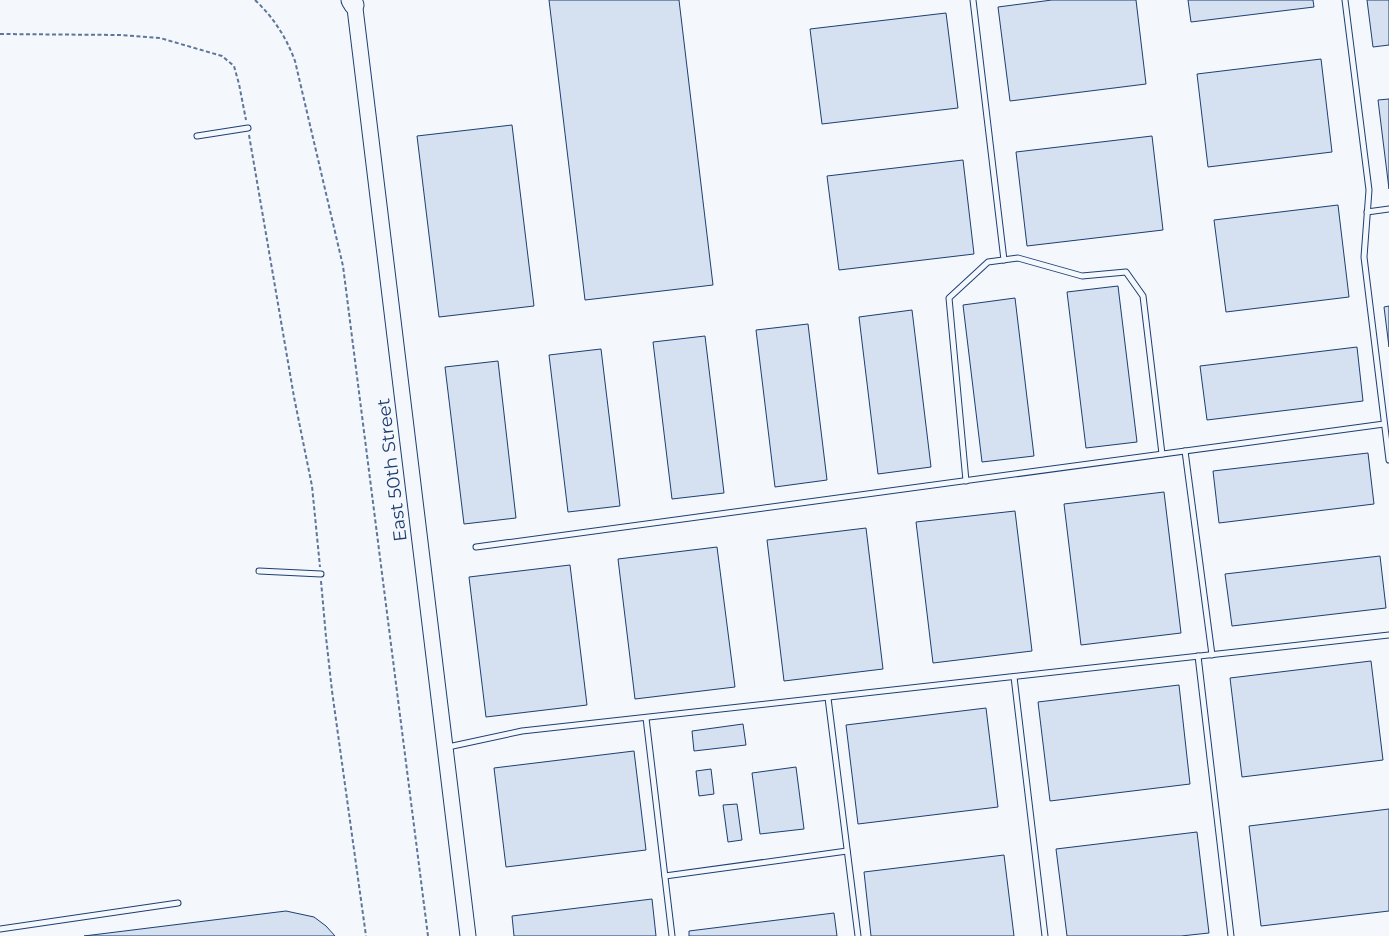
<svg xmlns="http://www.w3.org/2000/svg" width="1389" height="936" viewBox="0 0 1389 936" font-family="Montserrat,sans-serif">
  <style>
    .building { fill: #d5e0f0; stroke: #1d3f73 }
    .lines { fill: none; stroke-linecap: round; stroke-linejoin: round }
    .service-casing { stroke: #1d3f73; stroke-width: 7 }
    .secondary-casing { stroke: #1d3f73; stroke-width: 17 }
    .motorway-casing { stroke: #1d3f73; stroke-width: 21 }
    .path { stroke: #5e769c; stroke-width: 2; stroke-dasharray: 4 2.5; stroke-linecap: butt }
    .service { stroke: #f4f7fb; stroke-width: 5 }
    .secondary { stroke: #f4f7fb; stroke-width: 15 }
    .motorway { stroke: #f4f7fb; stroke-width: 19 }
    .labels { text-anchor: middle; stroke-width: 4; stroke-linejoin: round; paint-order: stroke }
    .street-label { font-size: 18px; fill: #1d3f73; stroke: #f4f7fb }
  </style>
  <rect width="100%" height="100%" fill="#f4f7fb"/>
  <g class="building">
    <polygon points="549,0 679,0 713,285 585,300"/>
    <polygon points="1052,0 1136,0 1146,84 1010,101 998,7"/>
    <polygon points="1188,0 1313,0 1314,7 1191,22"/>
    <polygon points="1367,0 1389,0 1389,45 1373,47"/>
    <polygon points="946,13 958,108 822,124 810,29"/>
    <polygon points="1321,59 1332,152 1208,167 1197,74"/>
    <polygon points="1389,99 1389,189 1378,100"/>
    <polygon points="512,125 534,306 439,317 417,136"/>
    <polygon points="1152,136 1163,230 1027,246 1016,152"/>
    <polygon points="963,160 974,254 839,270 827,176"/>
    <polygon points="1338,205 1349,297 1226,312 1214,220"/>
    <polygon points="1118,286 1137,442 1086,448 1067,292"/>
    <polygon points="1015,298 1034,456 982,462 963,305"/>
    <polygon points="1389,306 1389,347 1384,307"/>
    <polygon points="912,310 931,467 878,474 859,317"/>
    <polygon points="808,324 827,480 775,487 756,330"/>
    <polygon points="705,336 724,493 672,499 653,342"/>
    <polygon points="1357,347 1363,401 1207,420 1200,366"/>
    <polygon points="601,349 620,506 568,512 549,355"/>
    <polygon points="498,361 516,518 464,524 445,367"/>
    <polygon points="1368,453 1374,504 1219,523 1213,471"/>
    <polygon points="1164,492 1181,633 1081,645 1064,504"/>
    <polygon points="1015,511 1032,651 933,663 916,522"/>
    <polygon points="866,528 883,669 784,681 767,540"/>
    <polygon points="717,547 735,687 635,699 618,559"/>
    <polygon points="1380,556 1386,608 1232,626 1225,574"/>
    <polygon points="570,565 587,705 486,717 469,577"/>
    <polygon points="1371,661 1383,760 1242,777 1230,678"/>
    <polygon points="1179,685 1190,784 1050,801 1038,702"/>
    <polygon points="986,708 998,807 858,824 846,725"/>
    <polygon points="743,724 746,745 694,751 692,731"/>
    <polygon points="634,751 646,850 506,867 494,768"/>
    <polygon points="796,767 804,829 760,834 752,773"/>
    <polygon points="711,769 714,794 699,796 696,771"/>
    <polygon points="737,804 742,840 728,842 723,805"/>
    <polygon points="1389,809 1389,911 1261,926 1249,826"/>
    <polygon points="1197,832 1209,933 1181,936 1067,936 1056,849"/>
    <polygon points="1004,855 1014,936 871,936 864,872"/>
    <polygon points="652,899 656,936 514,936 512,916"/>
    <polygon points="286,911 314,917 326,926 335,936 84,936"/>
    <polygon points="834,913 837,936 689,936 689,931"/>
  </g>
  <g class="lines">
    <defs>
      <g id="service">
        <polyline points="973,0 1004,260"/>
        <polyline points="1345,0 1369,190 1364,257 1389,460"/>
        <polyline points="197,136 248,128"/>
        <polyline points="1367,212 1389,209"/>
        <polyline points="1185,451 1212,655"/>
        <polyline points="966,481 949,298 988,262 1018,258 1082,276 1126,272 1143,296 1162,454"/>
        <polyline points="476,547 1384,424"/>
        <polyline points="259,571 321,574"/>
        <polyline points="1198,656 1231,936"/>
        <polyline points="1014,677 1045,936"/>
        <polyline points="828,698 858,936"/>
        <polyline points="646,718 672,936"/>
        <polyline points="448,747 522,731 1389,635"/>
        <polyline points="665,876 847,851"/>
        <polyline points="0,929 178,903"/>
      </g>
      <polyline id="secondary" points="354,0 468,936"/>
      <polyline id="motorway" points="351,0 354,5"/>
    </defs>
    <use href="#service" class="service-casing"/>
    <use href="#secondary" class="secondary-casing"/>
    <use href="#motorway" class="motorway-casing"/>
    <g class="path">
      <path d="M255,0C274,18 286,37 295,61L343,266L428,936"/>
      <polyline points="0,34 120,35 160,38 222,56 234,66 239,84 246,120"/>
      <polyline points="249,135 294,397 312,486 320,567"/>
      <polyline points="321,581 326,637 332,691 366,936"/>
    </g>
    <use href="#service" class="service"/>
    <use href="#secondary" class="secondary"/>
    <use href="#motorway" class="motorway"/>
  </g>
  <g class="labels">
    <g class="street-label">
      <text transform="translate(392 470) rotate(-97)" y="6">East 50th Street</text>
    </g>
  </g>
</svg>
